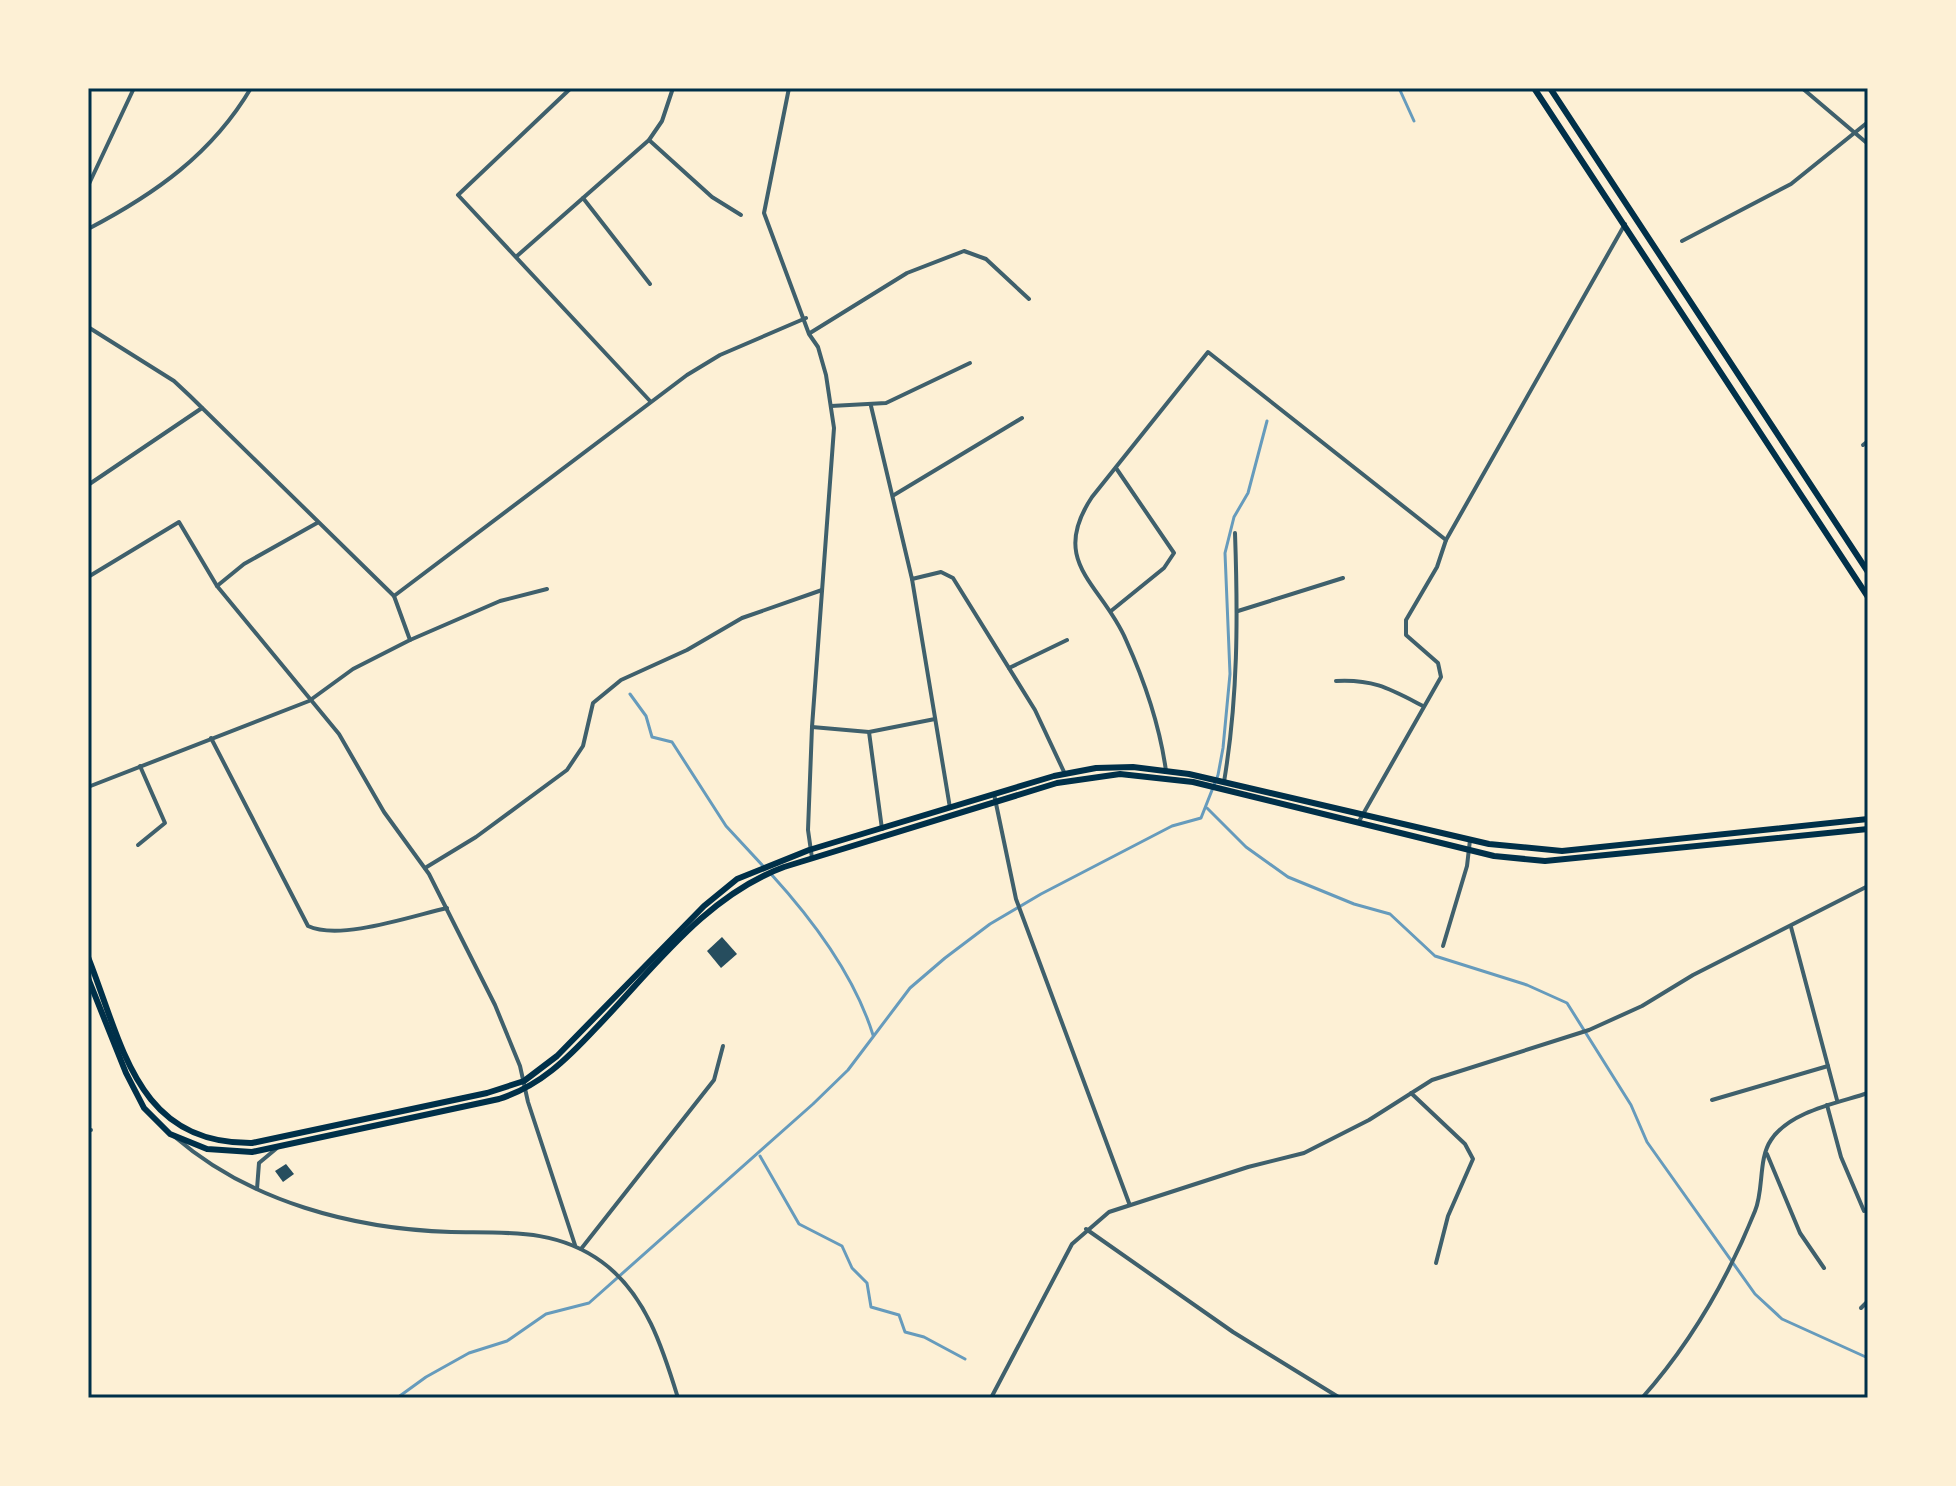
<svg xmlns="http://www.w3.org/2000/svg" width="1956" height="1486" viewBox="0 0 1956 1486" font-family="Rubik,sans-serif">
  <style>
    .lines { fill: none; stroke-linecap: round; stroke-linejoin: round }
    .stream { stroke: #669bbc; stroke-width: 3 }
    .building { fill: #264d5e }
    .minor { stroke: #3f606c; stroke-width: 4 }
    .trunk { stroke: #003049; stroke-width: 6 }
    .neatline { fill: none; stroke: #003049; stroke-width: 3 }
  </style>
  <rect width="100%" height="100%" fill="#fdf0d5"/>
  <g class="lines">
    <g class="stream">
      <polyline points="1399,88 1414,121"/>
      <polyline points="630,694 646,716 652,737 672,742 726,826 763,866"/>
      <polyline points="1207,808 1246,847 1288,877 1354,904 1390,914 1435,956 1527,985 1567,1003 1631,1105 1647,1142 1755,1294 1782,1319 1868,1358"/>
      <path d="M771,874C812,919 855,977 873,1035"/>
      <polyline points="760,1156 799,1224 842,1246 852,1268 867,1283 871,1307 899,1315 905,1332 924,1337 965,1359"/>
      <polyline points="397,1398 426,1377 469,1353 507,1341 546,1314 589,1303 813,1104 848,1070 910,988 945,958 990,924 1041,894 1172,826 1201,818 1218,775 1223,748 1230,674 1225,553 1234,517 1248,493 1267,421"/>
    </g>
  </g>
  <g class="building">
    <polygon points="722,937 737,954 721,968 707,951"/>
    <polygon points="286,1164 294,1174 283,1182 275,1171"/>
  </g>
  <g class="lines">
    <g class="minor">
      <polyline points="571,88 458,195 650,401"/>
      <polyline points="789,88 764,213 809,334 818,347 826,375 834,428 812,727 808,830 812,858"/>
      <polyline points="1802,88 1868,144"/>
      <polyline points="649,140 712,197 741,215"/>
      <polyline points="88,186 134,88"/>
      <polyline points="583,198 650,284"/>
      <path d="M88,229C155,194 212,154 251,88"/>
      <polyline points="1682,241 1791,184 1868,122"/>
      <polyline points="517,256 649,140 662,121 673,88"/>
      <polyline points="88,327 174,381 190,396 394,596 410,640 353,669 309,701 88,787"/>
      <polyline points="810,333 907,273 964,251 986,259 1029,299"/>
      <polyline points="831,406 886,403 970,363"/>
      <polyline points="871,406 912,579 941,572 953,578 1035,710 1065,774"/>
      <polyline points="1863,445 1868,441"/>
      <polyline points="88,485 202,408"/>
      <polyline points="894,495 1022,418"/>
      <polyline points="88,577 179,522 217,586 339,734 384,812 429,874 495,1005 520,1066 528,1102 575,1245"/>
      <polyline points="912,579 950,808"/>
      <polyline points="217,586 244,564 317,523"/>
      <polyline points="394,596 687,375 720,355 806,318"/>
      <polyline points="1111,611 1164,568 1174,553 1116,468"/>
      <polyline points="1238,611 1343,578"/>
      <polyline points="410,640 500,601 547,589"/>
      <polyline points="1009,668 1067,640"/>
      <path d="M1336,681C1374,679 1390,689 1423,706"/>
      <polyline points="812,727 869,732 935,719"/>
      <polyline points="869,732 882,829"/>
      <path d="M211,738L308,926C340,941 412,916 447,908"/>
      <path d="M1166,771C1160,727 1144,680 1126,640C1102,584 1048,563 1092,497L1208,352L1446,540"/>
      <path d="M1224,782C1238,698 1238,618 1235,533"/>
      <polyline points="994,794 1016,899 1129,1203"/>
      <polyline points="1358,823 1441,677 1438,663 1406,635 1406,620 1437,567 1446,540 1625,224"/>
      <polyline points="138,845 165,823 140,766"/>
      <polyline points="425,868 476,837 567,770 583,746 593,703 621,680 687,650 742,618 822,590"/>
      <polyline points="1791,927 1837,1100"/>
      <polyline points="1443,946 1467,866 1470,840"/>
      <polyline points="1411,1093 1465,1144 1473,1159 1448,1216 1436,1263"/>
      <polyline points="1712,1100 1828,1066"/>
      <polyline points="1827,1105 1841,1157 1864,1211"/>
      <polyline points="88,1130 91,1130"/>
      <path d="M175,1137C250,1202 354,1229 451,1232C506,1233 556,1228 602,1262C646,1294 663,1349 678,1398"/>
      <polyline points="1767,1154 1800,1233 1824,1268"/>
      <polyline points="257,1189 259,1163 277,1148"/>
      <polyline points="1086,1229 1233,1332 1340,1398"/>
      <polyline points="581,1249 714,1080 723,1046"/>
      <polyline points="1861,1308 1868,1301"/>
      <polyline points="991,1398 1072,1244 1109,1212 1248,1167 1304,1153 1369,1120 1432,1080 1589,1030 1642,1006 1693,975 1868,886"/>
      <path d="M1642,1398C1690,1344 1728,1278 1755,1211C1764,1190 1758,1159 1771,1140C1790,1111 1838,1103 1868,1093"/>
    </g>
    <g class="trunk">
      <polyline points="1534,88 1868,597"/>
      <polyline points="1550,88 1868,572"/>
      <path d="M88,957C123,1045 136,1144 252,1143L487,1093L524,1081L557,1056L704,906L737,879L809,850L1054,776L1096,768L1133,767L1189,774L1489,844L1562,851L1868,819"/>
      <path d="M88,978L126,1073L144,1108L170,1134L207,1149L252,1152L499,1099C540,1086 567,1059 596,1028C653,969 705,896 784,867L1057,783L1120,774L1193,782L1494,856L1545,861L1868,829"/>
    </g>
  </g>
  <rect width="1956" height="1486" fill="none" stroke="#fdf0d5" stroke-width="180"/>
  <rect x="90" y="90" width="1776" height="1306" class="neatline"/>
</svg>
